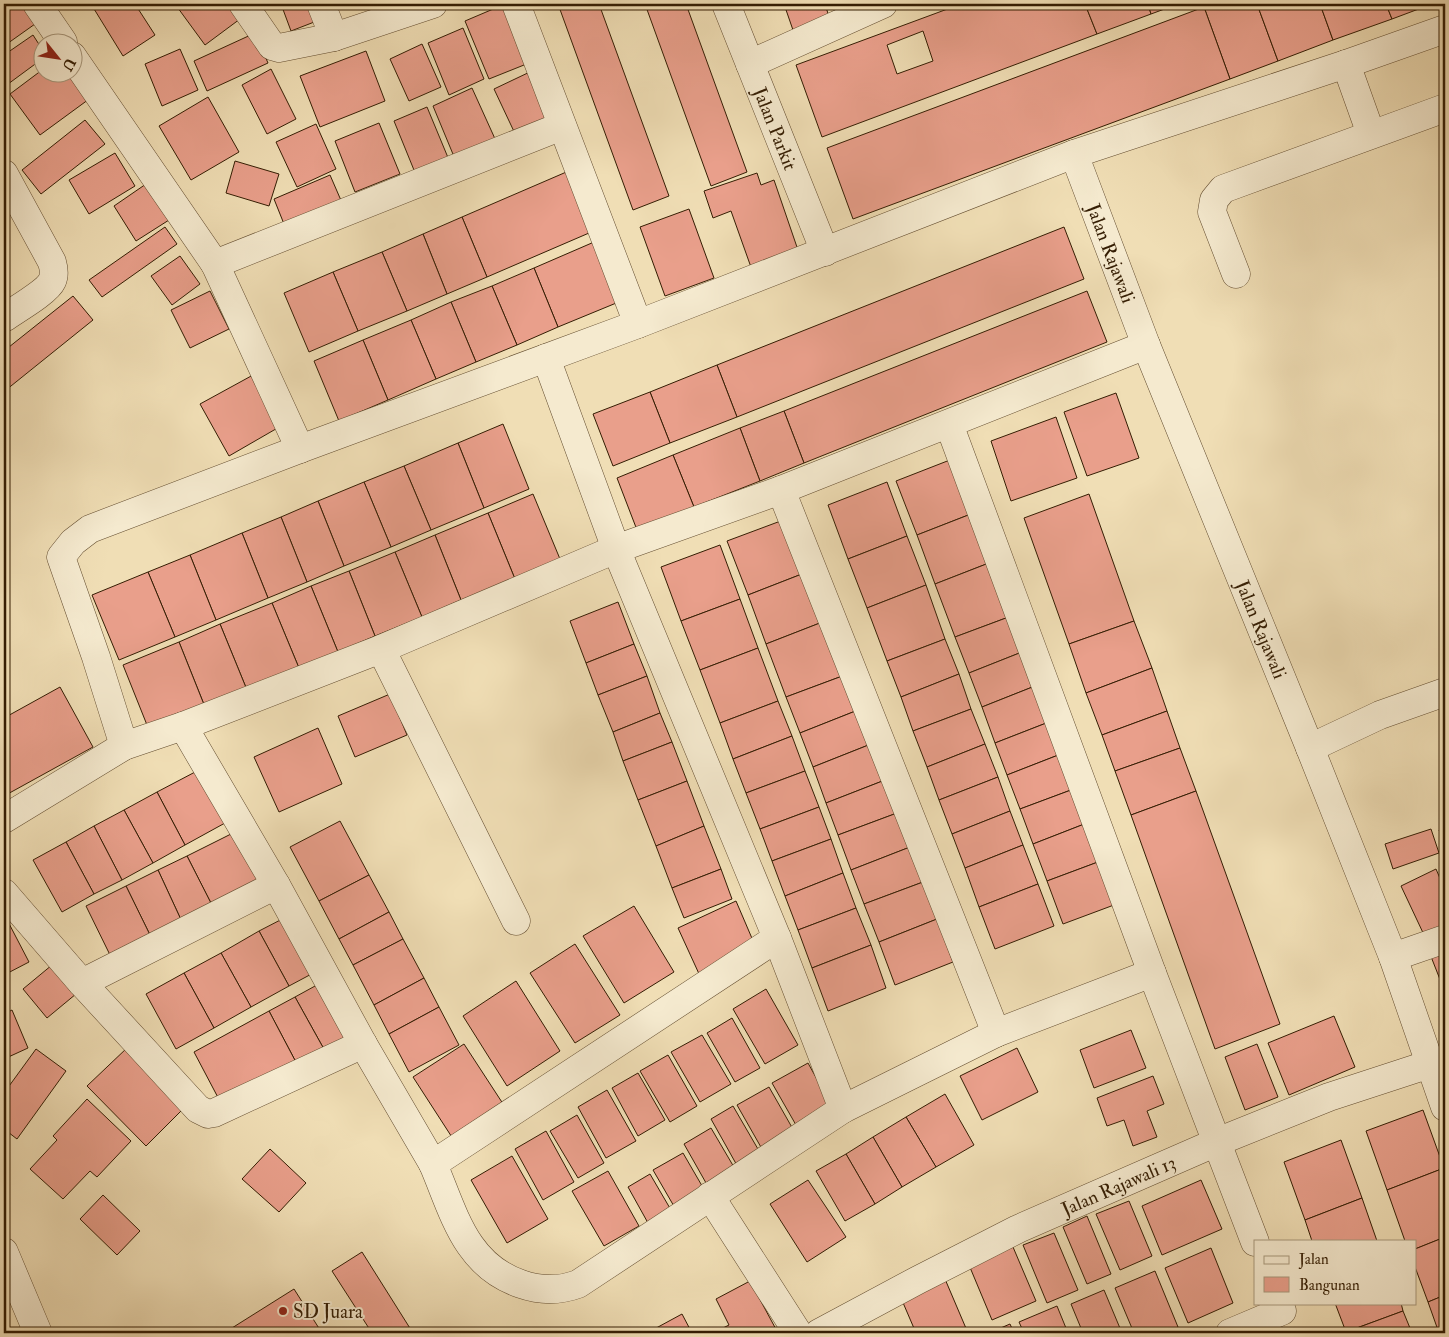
<svg xmlns="http://www.w3.org/2000/svg" width="1449" height="1337" viewBox="0 0 1449 1337" font-family="'IM FELL Double Pica',serif">
  <style>
    .building { fill: #e99f8b; stroke: #341d03; fill-rule: evenodd }
    .lines { fill: none; stroke-linecap: round; stroke-linejoin: round }
    .minor-casing { stroke: #634d30; stroke-width: 29 }
    .minor { stroke: #f5eacf; stroke-width: 28 }
    .poi-dot { fill: #8f2418; stroke: #f5eacf; stroke-width: 2 }
    .labels { text-anchor: middle; stroke-width: 4; stroke-linejoin: round; paint-order: stroke }
    .street-label { font-size: 19px; fill: #341d03; stroke: #f5eacf }
    .poi-label { font-size: 19px; fill: #341d03; stroke: #f5eacf; text-anchor: start }
  </style>
  <rect width="100%" height="100%" fill="#f0deb5"/>
  <filter id="stains"><feTurbulence type="fractalNoise" baseFrequency=".004" numOctaves="4"/><feColorMatrix values="0 0 0 0 .2 0 0 0 0 .09 0 0 0 0 .02 0 0 0 .5 -.17"/></filter>
  <radialGradient id="worn" r=".72"><stop offset=".6" stop-color="#630" stop-opacity="0"/><stop offset="1" stop-color="#630" stop-opacity=".3"/></radialGradient>
  <g class="building">
    <polygon points="4,4 21,4 35,24 4,46"/>
    <polygon points="91,4 135,4 155,35 123,56"/>
    <polygon points="175,4 229,4 240,19 205,45"/>
    <polygon points="281,4 316,4 322,19 291,31"/>
    <polygon points="505,4 529,63 489,79 465,21"/>
    <polygon points="558,4 599,4 669,196 633,210"/>
    <polygon points="645,4 686,4 747,172 711,186"/>
    <polygon points="784,4 825,4 830,20 794,33"/>
    <path d="M961,4H1085L1097,34L822,137L796,65ZM923,31L933,61L897,74L887,45Z"/>
    <polygon points="1085,4 1148,4 1151,14 1097,34"/>
    <polygon points="1148,4 1178,4 1151,14"/>
    <polygon points="1214,4 1257,4 1278,61 1230,79 1204,7"/>
    <polygon points="1257,4 1320,4 1333,40 1278,61"/>
    <polygon points="1320,4 1386,4 1392,19 1333,40"/>
    <polygon points="1386,4 1432,4 1392,19"/>
    <polygon points="1204,7 1230,79 853,219 827,148"/>
    <polygon points="463,28 484,79 449,95 428,43"/>
    <polygon points="255,33 268,63 207,91 194,61"/>
    <polygon points="33,35 42,49 42,59 4,87 4,55"/>
    <polygon points="422,44 441,87 409,101 390,59"/>
    <polygon points="180,49 198,90 162,106 145,64"/>
    <polygon points="366,51 385,101 320,127 300,76"/>
    <polygon points="271,69 296,119 267,134 242,85"/>
    <polygon points="42,70 42,72 72,72 96,94 40,135 10,94"/>
    <polygon points="534,70 557,122 518,140 494,89"/>
    <polygon points="472,88 496,141 455,159 433,106"/>
    <polygon points="208,97 239,152 191,180 159,126"/>
    <polygon points="427,107 449,160 416,175 394,121"/>
    <polygon points="85,120 105,144 41,194 22,170"/>
    <polygon points="379,123 400,174 355,192 335,141"/>
    <polygon points="316,124 336,169 297,187 276,142"/>
    <polygon points="115,153 135,186 89,214 69,180"/>
    <polygon points="235,161 279,174 269,206 226,193"/>
    <polygon points="571,170 596,230 487,277 462,217"/>
    <polygon points="757,173 761,185 774,180 799,253 752,270 731,211 713,218 704,191"/>
    <polygon points="330,175 343,205 286,229 274,199"/>
    <polygon points="146,184 169,220 136,241 114,206"/>
    <polygon points="689,209 714,278 665,296 640,227"/>
    <polygon points="462,217 487,277 447,294 423,234"/>
    <polygon points="165,227 177,244 102,297 89,280"/>
    <polygon points="1064,227 1084,279 737,417 717,365"/>
    <polygon points="423,234 447,294 407,311 382,252"/>
    <polygon points="601,239 626,299 558,327 534,268"/>
    <polygon points="382,252 407,311 358,331 333,272"/>
    <polygon points="180,256 200,284 172,305 151,276"/>
    <polygon points="534,268 558,327 517,345 492,286"/>
    <polygon points="333,272 358,331 309,352 284,293"/>
    <polygon points="492,286 517,345 476,362 451,302"/>
    <polygon points="210,291 229,329 190,348 171,310"/>
    <polygon points="1087,291 1107,342 804,463 784,411"/>
    <polygon points="73,296 93,320 6,390 4,388 4,351"/>
    <polygon points="451,302 476,362 436,379 411,320"/>
    <polygon points="411,320 436,379 388,400 363,340"/>
    <polygon points="363,340 388,400 339,421 314,361"/>
    <polygon points="717,365 737,417 670,443 650,392"/>
    <polygon points="253,375 281,426 229,456 200,404"/>
    <polygon points="650,392 670,443 613,466 593,414"/>
    <polygon points="1116,393 1139,458 1087,476 1064,412"/>
    <polygon points="784,411 804,463 760,481 740,428"/>
    <polygon points="1056,417 1077,478 1011,501 991,441"/>
    <polygon points="503,424 529,489 484,508 458,443"/>
    <polygon points="740,428 760,481 694,507 673,455"/>
    <polygon points="458,443 484,508 431,530 404,466"/>
    <polygon points="673,455 694,507 637,530 617,478"/>
    <polygon points="955,458 976,512 917,535 896,481"/>
    <polygon points="404,466 431,530 391,547 364,482"/>
    <polygon points="364,482 391,547 344,566 318,501"/>
    <polygon points="887,482 907,536 848,559 828,505"/>
    <polygon points="533,494 560,559 515,579 488,513"/>
    <polygon points="1089,494 1134,621 1069,644 1024,518"/>
    <polygon points="318,501 344,566 307,582 281,517"/>
    <polygon points="976,512 994,561 935,584 917,535"/>
    <polygon points="488,513 515,579 461,600 435,535"/>
    <polygon points="281,517 307,582 268,598 242,533"/>
    <polygon points="786,519 807,572 748,595 727,541"/>
    <polygon points="242,533 268,598 216,620 190,555"/>
    <polygon points="435,535 461,600 422,617 395,552"/>
    <polygon points="907,536 926,585 867,608 848,559"/>
    <polygon points="720,545 740,599 681,621 661,567"/>
    <polygon points="395,552 422,617 375,636 349,571"/>
    <polygon points="190,555 216,620 175,637 148,572"/>
    <polygon points="994,561 1014,615 955,637 935,584"/>
    <polygon points="349,571 375,636 338,652 311,586"/>
    <polygon points="148,572 175,637 119,660 92,595"/>
    <polygon points="807,572 825,621 766,644 748,595"/>
    <polygon points="926,585 945,639 887,661 867,608"/>
    <polygon points="311,586 338,652 299,668 272,603"/>
    <polygon points="740,599 758,648 700,670 681,621"/>
    <polygon points="618,602 634,644 586,663 570,621"/>
    <polygon points="272,603 299,668 247,690 220,624"/>
    <polygon points="1014,615 1027,650 969,673 955,637"/>
    <polygon points="825,621 845,675 786,697 766,644"/>
    <polygon points="1134,621 1152,668 1086,693 1069,644"/>
    <polygon points="220,624 247,690 205,707 179,642"/>
    <polygon points="945,639 959,674 901,697 887,661"/>
    <polygon points="179,642 205,707 149,730 123,665"/>
    <polygon points="634,644 647,676 598,695 586,663"/>
    <polygon points="758,648 778,701 720,723 700,670"/>
    <polygon points="1027,650 1040,684 982,707 969,673"/>
    <polygon points="1152,668 1167,711 1102,735 1086,693"/>
    <polygon points="959,674 971,709 913,731 901,697"/>
    <polygon points="845,675 858,710 800,733 786,697"/>
    <polygon points="647,676 660,713 613,732 598,695"/>
    <polygon points="1040,684 1054,720 995,743 982,707"/>
    <polygon points="60,687 93,747 4,796 4,718"/>
    <polygon points="390,694 407,735 355,757 338,716"/>
    <polygon points="778,701 792,736 733,759 720,723"/>
    <polygon points="971,709 985,744 927,767 913,731"/>
    <polygon points="858,710 871,744 813,767 800,733"/>
    <polygon points="1167,711 1180,748 1115,771 1102,735"/>
    <polygon points="660,713 672,742 623,761 613,732"/>
    <polygon points="1054,720 1066,752 1007,775 995,743"/>
    <polygon points="318,728 342,784 279,812 254,757"/>
    <polygon points="792,736 805,771 746,793 733,759"/>
    <polygon points="672,742 687,781 638,800 623,761"/>
    <polygon points="871,744 885,780 826,803 813,767"/>
    <polygon points="985,744 998,777 939,800 927,767"/>
    <polygon points="1180,748 1196,791 1131,815 1115,771"/>
    <polygon points="1066,752 1079,787 1020,809 1007,775"/>
    <polygon points="197,771 225,823 185,845 157,792"/>
    <polygon points="805,771 819,807 760,829 746,793"/>
    <polygon points="998,777 1010,811 952,834 939,800"/>
    <polygon points="885,780 897,813 838,835 826,803"/>
    <polygon points="687,781 704,826 656,846 638,800"/>
    <polygon points="1079,787 1092,821 1033,844 1020,809"/>
    <polygon points="1196,791 1280,1024 1215,1049 1131,815"/>
    <polygon points="157,792 185,845 153,863 124,810"/>
    <polygon points="819,807 831,839 772,861 760,829"/>
    <polygon points="124,810 153,863 122,880 94,826"/>
    <polygon points="1010,811 1023,845 965,868 952,834"/>
    <polygon points="897,813 910,847 851,870 838,835"/>
    <polygon points="340,821 369,875 319,901 290,847"/>
    <polygon points="1092,821 1106,859 1047,881 1033,844"/>
    <polygon points="94,826 122,880 94,894 66,842"/>
    <polygon points="704,826 721,869 672,888 656,846"/>
    <polygon points="1445,827 1445,844 1439,830"/>
    <polygon points="1431,829 1439,853 1393,869 1385,844"/>
    <polygon points="235,832 261,885 214,909 187,856"/>
    <polygon points="831,839 843,873 785,896 772,861"/>
    <polygon points="66,842 94,894 62,912 33,860"/>
    <polygon points="1023,845 1038,884 979,907 965,868"/>
    <polygon points="910,847 923,882 864,904 851,870"/>
    <polygon points="187,856 214,909 183,924 158,870"/>
    <polygon points="1106,859 1122,902 1063,924 1047,881"/>
    <polygon points="721,869 732,899 684,918 672,888"/>
    <polygon points="1436,869 1445,890 1445,927 1425,937 1401,886"/>
    <polygon points="158,870 183,924 152,939 126,886"/>
    <polygon points="843,873 856,908 798,930 785,896"/>
    <polygon points="369,875 389,912 339,939 319,901"/>
    <polygon points="923,882 937,919 879,942 864,904"/>
    <polygon points="1038,884 1054,926 995,949 979,907"/>
    <polygon points="126,886 152,939 112,959 86,906"/>
    <polygon points="736,901 757,950 700,976 678,928"/>
    <polygon points="634,906 674,972 624,1003 583,936"/>
    <polygon points="856,908 871,945 812,968 798,930"/>
    <polygon points="389,912 403,939 353,965 339,939"/>
    <polygon points="4,914 29,962 4,975"/>
    <polygon points="290,915 319,970 289,986 259,931"/>
    <polygon points="937,919 953,962 895,985 879,942"/>
    <polygon points="259,931 289,986 251,1007 221,953"/>
    <polygon points="403,939 424,978 374,1005 353,965"/>
    <polygon points="1445,942 1445,980 1441,982 1428,949"/>
    <polygon points="575,944 620,1015 575,1043 530,973"/>
    <polygon points="871,945 886,988 828,1011 812,968"/>
    <polygon points="221,953 251,1007 214,1028 184,973"/>
    <polygon points="58,960 82,989 47,1018 23,989"/>
    <polygon points="184,973 214,1028 176,1049 146,994"/>
    <polygon points="424,978 439,1007 389,1034 374,1005"/>
    <polygon points="326,980 356,1035 325,1051 295,997"/>
    <polygon points="516,981 560,1051 507,1086 463,1016"/>
    <polygon points="766,989 798,1045 765,1064 733,1009"/>
    <polygon points="295,997 325,1051 298,1066 269,1011"/>
    <polygon points="439,1007 459,1045 409,1072 389,1034"/>
    <polygon points="12,1010 28,1048 4,1059 4,1014"/>
    <polygon points="269,1011 298,1066 223,1107 194,1052"/>
    <polygon points="1334,1016 1355,1067 1289,1095 1268,1043"/>
    <polygon points="732,1018 760,1068 735,1082 707,1033"/>
    <polygon points="1131,1030 1146,1068 1094,1088 1080,1050"/>
    <polygon points="702,1035 731,1084 700,1102 671,1052"/>
    <polygon points="464,1044 509,1113 457,1145 413,1077"/>
    <polygon points="1257,1044 1278,1097 1245,1110 1225,1057"/>
    <polygon points="128,1047 186,1106 146,1146 87,1086"/>
    <polygon points="1017,1048 1038,1092 982,1120 960,1076"/>
    <polygon points="36,1049 66,1071 17,1139 4,1129 4,1093"/>
    <polygon points="668,1055 697,1106 670,1122 640,1071"/>
    <polygon points="808,1063 835,1112 800,1132 772,1083"/>
    <polygon points="638,1073 665,1120 638,1136 612,1088"/>
    <polygon points="1153,1076 1164,1104 1147,1111 1157,1137 1133,1146 1124,1120 1107,1126 1097,1098"/>
    <polygon points="769,1087 798,1138 766,1156 737,1105"/>
    <polygon points="607,1090 636,1141 606,1158 578,1107"/>
    <polygon points="945,1094 974,1145 936,1167 906,1117"/>
    <polygon points="87,1099 131,1141 97,1177 90,1171 63,1199 30,1169 57,1140 53,1136"/>
    <polygon points="733,1106 762,1156 739,1169 711,1119"/>
    <polygon points="1423,1110 1444,1168 1387,1190 1366,1131"/>
    <polygon points="577,1115 604,1163 578,1178 550,1131"/>
    <polygon points="906,1117 936,1167 902,1187 873,1137"/>
    <polygon points="711,1128 738,1174 710,1190 684,1144"/>
    <polygon points="546,1131 574,1182 543,1200 515,1149"/>
    <polygon points="873,1137 902,1187 875,1204 846,1154"/>
    <polygon points="1341,1140 1362,1198 1305,1220 1284,1162"/>
    <polygon points="270,1149 306,1183 279,1212 242,1179"/>
    <polygon points="683,1153 705,1191 675,1208 653,1170"/>
    <polygon points="846,1154 875,1204 845,1221 816,1171"/>
    <polygon points="512,1156 548,1219 507,1243 471,1180"/>
    <polygon points="1444,1168 1445,1237 1415,1249 1415,1241 1405,1241 1387,1190"/>
    <polygon points="608,1171 639,1226 604,1246 572,1191"/>
    <polygon points="650,1174 671,1210 648,1223 628,1187"/>
    <polygon points="808,1180 846,1237 807,1262 770,1204"/>
    <polygon points="1201,1180 1222,1229 1162,1255 1142,1206"/>
    <polygon points="103,1195 140,1231 117,1255 80,1219"/>
    <polygon points="1362,1198 1377,1241 1312,1241 1305,1220"/>
    <polygon points="1129,1201 1152,1256 1120,1270 1096,1214"/>
    <polygon points="1087,1216 1111,1274 1087,1284 1063,1227"/>
    <polygon points="1054,1233 1078,1290 1047,1303 1023,1245"/>
    <polygon points="1445,1237 1445,1295 1428,1302 1415,1267 1415,1249"/>
    <polygon points="1013,1247 1036,1301 992,1320 969,1265"/>
    <polygon points="1211,1248 1233,1303 1188,1323 1165,1268"/>
    <polygon points="362,1252 413,1333 372,1333 332,1271"/>
    <polygon points="1155,1271 1178,1327 1163,1333 1134,1333 1115,1288"/>
    <polygon points="945,1279 968,1333 916,1333 901,1298"/>
    <polygon points="750,1281 778,1333 713,1333 729,1325 716,1299"/>
    <polygon points="294,1289 322,1333 224,1333"/>
    <polygon points="1104,1290 1122,1333 1083,1333 1071,1304"/>
    <polygon points="1445,1295 1445,1333 1439,1333 1428,1302"/>
    <polygon points="1335,1303 1401,1303 1403,1311 1346,1332"/>
    <polygon points="1057,1306 1068,1333 1024,1333 1019,1322"/>
    <polygon points="1403,1311 1412,1333 1346,1333 1346,1332"/>
    <polygon points="682,1314 692,1333 647,1333"/>
    <polygon points="1010,1324 1014,1333 989,1333"/>
  </g>
  <g class="lines">
    <defs>
      <g id="minor">
        <polyline points="37,4 63,42"/>
        <polyline points="243,4 272,46 279,48 334,37 433,4"/>
        <polyline points="321,4 334,37"/>
        <polyline points="516,4 638,324"/>
        <path id="s1" d="M726,4L825,252"/>
        <polyline points="72,56 215,264 300,449"/>
        <polyline points="750,64 883,4"/>
        <polyline points="1346,64 1371,134"/>
        <path id="s2" d="M1074,154L1146,345L1310,748L1393,957L1445,1107"/>
        <path d="M4,174L52,262C54,269 55,275 52,281C47,292 15,310 4,318"/>
        <polyline points="215,264 562,126"/>
        <polyline points="1236,274 1212,212 1214,200 1223,189 1445,108"/>
        <polyline points="546,358 616,549 777,938 843,1109"/>
        <polyline points="949,424 1152,973 1255,1242"/>
        <polyline points="781,490 996,1033"/>
        <polyline points="381,649 516,921"/>
        <polyline points="183,726 276,885 363,1044 433,1164 777,938"/>
        <polyline points="124,746 96,657 61,557 73,542 90,529 300,449 638,324 1074,154 1346,64 1445,29"/>
        <polyline points="1310,748 1380,715 1445,692"/>
        <polyline points="4,819 124,746 183,726 381,649 616,549 781,490 1146,345"/>
        <polyline points="4,893 82,983 198,1109 208,1114 214,1113 363,1044"/>
        <polyline points="1393,957 1445,939"/>
        <polyline points="82,983 276,885"/>
        <path d="M433,1164C454,1213 465,1265 521,1284C541,1291 559,1291 578,1284L843,1109L996,1033L1152,973"/>
        <polyline points="710,1196 798,1333"/>
        <polyline points="4,1252 38,1333"/>
        <path id="s3" d="M819,1333L918,1280L1018,1229L1217,1142L1329,1097L1430,1064"/>
        <polyline points="1230,1333 1282,1311"/>
      </g>
    </defs>
    <use href="#minor" class="minor-casing"/>
    <use href="#minor" class="minor"/>
  </g>
  <circle class="poi-dot" cx="283" cy="1311" r="5"/>
  <g class="labels">
    <g class="street-label">
      <text dy="7" stroke="none"><textPath href="#s1" startOffset="134">Jalan Parkit</textPath></text>
      <text dy="7" stroke="none"><textPath href="#s2" startOffset="106">Jalan Rajawali</textPath></text>
      <text dy="7" stroke="none"><textPath href="#s2" startOffset="511">Jalan Rajawali</textPath></text>
      <text dy="7" stroke="none"><textPath href="#s3" startOffset="334">Jalan Rajawali 13</textPath></text>
    </g>
    <g class="poi-label">
      <text x="293" y="1318">SD Juara</text>
    </g>
  </g>
  <rect width="1449" height="1337" fill="none" stroke="#f0deb5" stroke-width="20"/>
  <rect x="5" y="5" width="1439" height="1327" fill="none" stroke="#341d03" stroke-width="2.5"/>
  <rect x="10" y="10" width="1429" height="1317" fill="none" stroke="#341d03"/>
  <rect x="1254" y="1240" width="162" height="65" fill="#f5eacf" stroke="#a8987d"/>
  <rect x="1264" y="1256" width="25" height="8" fill="#f5eacf" stroke="#a8987d"/>
  <text x="1299" y="1264" font-size="15" fill="#341d03">Jalan</text>
  <rect x="1264" y="1277" width="25" height="15" fill="#e99f8b" stroke="#a8987d"/>
  <text x="1299" y="1290" font-size="15" fill="#341d03">Bangunan</text>
  <g transform="translate(58 58) rotate(120)"><circle r="24" fill="#f5eacf" stroke="#a8987d"/>
  <path d="M0-4L9 19L0 12L-9 19Z" fill="#8f2418"/>
  <text y="-8" font-size="14" font-weight="bold" text-anchor="middle" fill="#341d03">U</text>
  </g>
  <rect width="100%" height="100%" filter="url(#stains)"/>
  <rect width="100%" height="100%" fill="url(#worn)"/>
</svg>
